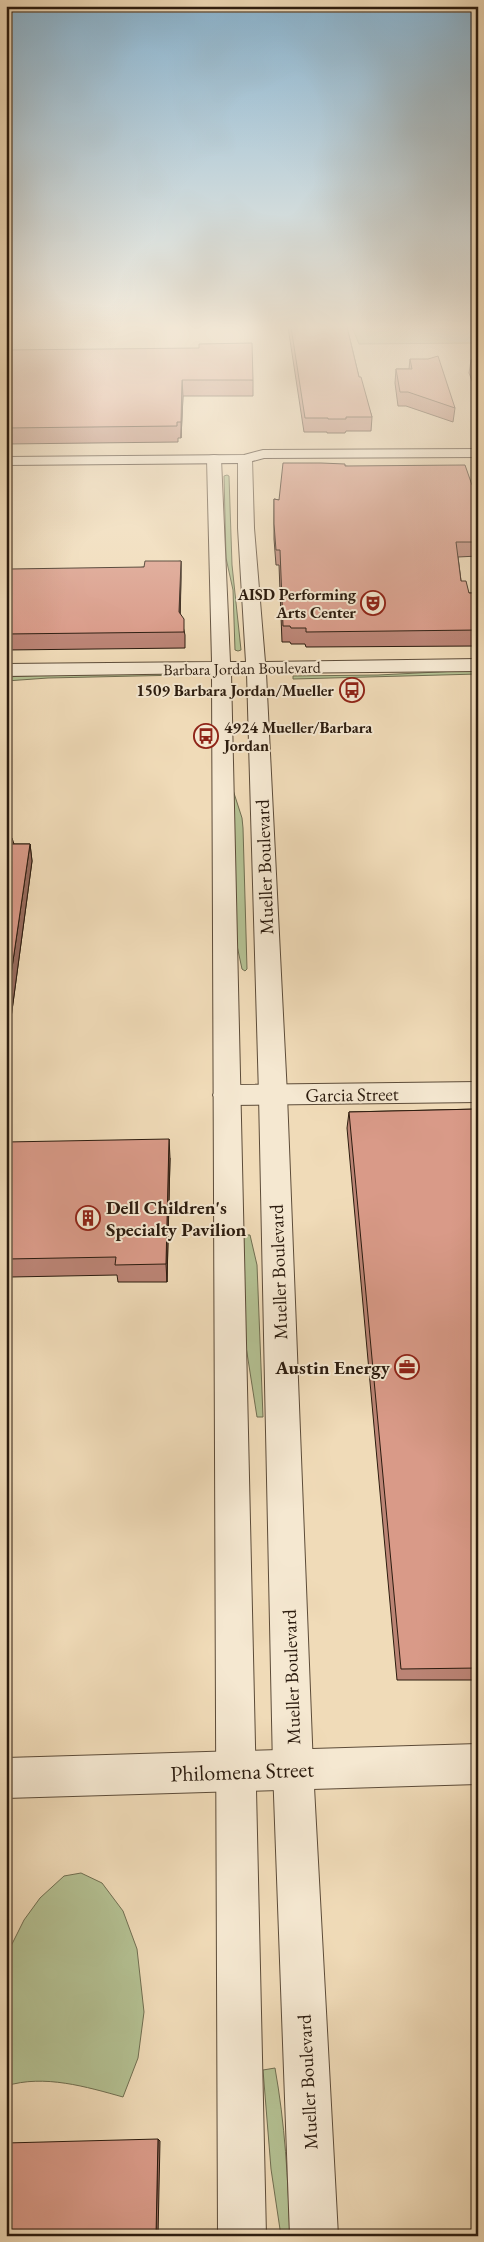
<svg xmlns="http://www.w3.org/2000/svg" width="484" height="2242" viewBox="0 0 484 2242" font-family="'EB Garamond',serif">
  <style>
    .green { fill: #b4c193; stroke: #706e51 }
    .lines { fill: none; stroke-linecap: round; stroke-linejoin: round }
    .river { fill: #9bbab5; fill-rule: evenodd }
    .minor-casing { stroke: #5d4c39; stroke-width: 2 }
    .tertiary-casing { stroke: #5d4c39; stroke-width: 2 }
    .secondary-casing { stroke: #2c1c0f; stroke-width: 2 }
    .minor { fill: #f5e8d1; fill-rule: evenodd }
    .tertiary { fill: #f5e8d1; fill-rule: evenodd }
    .secondary { fill: #f5e8d1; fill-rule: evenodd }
    .wall { fill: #bb8475; stroke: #2c1c0f }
    .shaded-wall { fill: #986c5f; stroke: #2c1c0f }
    .building { fill: #d99a88; stroke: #2c1c0f }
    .labels { text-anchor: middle; stroke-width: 4; stroke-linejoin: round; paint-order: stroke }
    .far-poi-label { font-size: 16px; font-weight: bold; fill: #2c1c0f; stroke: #f5e8d1; text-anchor: end }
    .far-street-label { font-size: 16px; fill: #2c1c0f; stroke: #f5e8d1 }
    .street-label { font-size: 19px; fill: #2c1c0f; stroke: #f5e8d1 }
    .poi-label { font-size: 19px; font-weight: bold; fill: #2c1c0f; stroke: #f5e8d1; text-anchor: start }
    .near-street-label { font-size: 22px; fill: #2c1c0f; stroke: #f5e8d1 }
  </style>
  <rect width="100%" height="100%" fill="#f0dbb8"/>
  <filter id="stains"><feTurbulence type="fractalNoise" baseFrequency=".004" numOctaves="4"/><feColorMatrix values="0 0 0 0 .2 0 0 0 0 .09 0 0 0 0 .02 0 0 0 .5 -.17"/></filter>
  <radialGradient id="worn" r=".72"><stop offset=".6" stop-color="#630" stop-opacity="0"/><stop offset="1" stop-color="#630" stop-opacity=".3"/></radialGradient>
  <g class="green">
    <path d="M352,327C394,327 436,329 478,327V343L359,344Z"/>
    <polygon points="227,475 229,476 232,565 241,650 238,651 235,650 233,590 226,558 224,476"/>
    <polygon points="478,670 478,674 293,679 293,676 378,675"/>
    <polygon points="178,673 182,675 48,678 6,681 6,677 43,675"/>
    <polygon points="233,790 242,818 243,828 247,969 245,971 242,969 235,936"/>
    <polygon points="243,1235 250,1235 257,1265 263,1417 257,1417 245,1340"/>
    <path d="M81,1873L102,1883L123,1911L137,1949L144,2012L138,2058L123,2097C87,2087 44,2074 6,2086V1956L24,1920L40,1898L64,1876Z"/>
    <path d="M275,2068C285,2124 288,2179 290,2236H281L271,2169L263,2070Z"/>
  </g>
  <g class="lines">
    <polygon class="river" points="410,327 478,330 478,342 455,342 413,331"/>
    <defs>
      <g id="minor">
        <polygon points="478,1082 478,1102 227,1105 217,1102 213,1095 217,1088 227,1085"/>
        <polygon points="478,1744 478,1784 6,1798 6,1758"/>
      </g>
      <polygon id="tertiary" points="214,455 219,456 221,459 230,662 246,662 238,528 238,459 240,456 250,456 252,459 254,528 265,662 478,659 478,671 266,673 287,1095 313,1768 338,2236 290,2236 273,1768 259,1095 247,673 231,673 266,2236 218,2236 212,673 6,676 6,664 212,662 207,459 209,456"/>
      <polygon id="secondary" points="478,449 478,457 264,458 245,463 6,465 6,457 244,455 263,450"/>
    </defs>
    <use href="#minor" class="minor-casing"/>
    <use href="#tertiary" class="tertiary-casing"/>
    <use href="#secondary" class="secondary-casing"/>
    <use href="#minor" class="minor"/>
    <use href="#tertiary" class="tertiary"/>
    <use href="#secondary" class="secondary"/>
  </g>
  <g class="wall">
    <polygon points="288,327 347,327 359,377 372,417 371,431 346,431 345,433 327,433 327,432 304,432"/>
    <polygon points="6,350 253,380 253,396 183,396 181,438 178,438 178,442 6,444"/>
    <polygon points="410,359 455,408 453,422 406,406 398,406 395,383 396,369 409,369"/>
    <polygon points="478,359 478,396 469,373 471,360"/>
    <polygon points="345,466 472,485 478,485 478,556 458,557 461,581 469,593 478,593 478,646 306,647 305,644 291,644 290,642 282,642 279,565 276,565 274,539 274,499 279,500"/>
    <polygon points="181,561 181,577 180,613 185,635 185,648 6,650 6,587 144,567"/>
    <polygon points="6,838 12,838 14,844 30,844 32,861 9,1033 6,1033"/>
    <polygon points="478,1109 478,1680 397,1680 347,1128 349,1112"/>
    <polygon points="6,1142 170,1158 167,1282 118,1282 117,1275 11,1277 10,1289 6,1289"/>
  </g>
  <g class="shaded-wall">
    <polygon points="182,380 183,396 181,438 181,422"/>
    <polygon points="181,561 181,577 180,628 179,612"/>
    <polygon points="30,844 32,861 9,1033 6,1020 6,1009"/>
    <polygon points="169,1139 170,1158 167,1282 166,1264"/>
    <polygon points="7,1259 11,1277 10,1289 6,1276"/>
    <polygon points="158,2139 160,2141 158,2236 156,2236"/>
  </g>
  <g class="building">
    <polygon points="291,327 347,327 359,377 361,377 372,417 346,417 346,419 328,419 328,418 305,418"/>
    <polygon points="252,343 253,380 182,380 181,422 177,422 177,426 6,428 6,350 199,348 199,344"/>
    <polygon points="438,356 455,408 408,392 400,392 396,369 412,369 410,359 428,359"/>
    <polygon points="478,359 478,377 471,360"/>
    <polygon points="283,463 321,463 345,464 345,466 465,465 472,485 478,485 478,542 456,542 461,581 466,581 469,593 478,593 478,630 306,632 306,628 291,628 290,626 283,626 280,550 276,550 274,524 274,499 279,500"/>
    <polygon points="145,561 181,561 179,612 184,619 184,632 6,634 6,587 10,569 144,567"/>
    <polygon points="6,838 12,838 11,844 30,844 6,1009"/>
    <polygon points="478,1109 478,1668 401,1669 349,1112"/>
    <polygon points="169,1139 166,1264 115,1265 116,1257 7,1259 6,1263 6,1142"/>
    <polygon points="158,2139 156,2236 6,2236 6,2143"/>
  </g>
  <linearGradient id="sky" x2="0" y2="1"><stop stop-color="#89b6d4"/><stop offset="0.51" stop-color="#f8efdf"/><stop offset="1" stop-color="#f8efdf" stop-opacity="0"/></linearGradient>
  <rect width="484" height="641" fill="url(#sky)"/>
  <defs>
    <symbol id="theatre-ring" viewBox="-11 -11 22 22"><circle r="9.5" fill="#f5e8d1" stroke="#8f2418" stroke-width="1.5"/><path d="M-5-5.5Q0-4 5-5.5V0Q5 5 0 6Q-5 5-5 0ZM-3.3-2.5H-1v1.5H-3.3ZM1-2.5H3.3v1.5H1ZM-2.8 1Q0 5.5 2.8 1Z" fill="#8f2418"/></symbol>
    <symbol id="bus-ring" viewBox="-11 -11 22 22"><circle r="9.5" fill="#f5e8d1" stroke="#8f2418" stroke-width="1.5"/><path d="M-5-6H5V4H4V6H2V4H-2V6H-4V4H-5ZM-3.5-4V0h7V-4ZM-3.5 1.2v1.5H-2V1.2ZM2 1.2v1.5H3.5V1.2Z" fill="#8f2418"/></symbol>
    <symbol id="building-ring" viewBox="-11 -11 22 22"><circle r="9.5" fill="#f5e8d1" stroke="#8f2418" stroke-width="1.5"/><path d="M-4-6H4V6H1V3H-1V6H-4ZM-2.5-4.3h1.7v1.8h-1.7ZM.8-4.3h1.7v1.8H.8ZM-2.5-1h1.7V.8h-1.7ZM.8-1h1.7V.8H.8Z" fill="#8f2418"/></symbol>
    <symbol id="office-ring" viewBox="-11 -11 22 22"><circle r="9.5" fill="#f5e8d1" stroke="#8f2418" stroke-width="1.5"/><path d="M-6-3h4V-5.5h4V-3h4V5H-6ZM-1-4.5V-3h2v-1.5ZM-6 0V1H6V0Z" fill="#8f2418"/></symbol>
  </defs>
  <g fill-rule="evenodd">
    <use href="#theatre-ring" x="359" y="589" width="28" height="28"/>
    <use href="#bus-ring" x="338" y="676" width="28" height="28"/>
    <use href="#bus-ring" x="192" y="722" width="28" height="28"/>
    <use href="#building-ring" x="74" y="1204" width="28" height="28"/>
    <use href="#office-ring" x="393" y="1353" width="28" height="28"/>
  </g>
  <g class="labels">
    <g class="far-poi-label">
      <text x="356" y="600">AISD Performing<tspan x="356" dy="18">Arts Center</tspan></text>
      <text x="334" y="696">1509 Barbara Jordan/Mueller</text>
      <text x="224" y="733" text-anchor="start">4924 Mueller/Barbara<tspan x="224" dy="18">Jordan</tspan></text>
    </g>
    <g class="far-street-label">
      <text transform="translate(242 668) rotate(-1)" y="6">Barbara Jordan Boulevard</text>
    </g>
    <g class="street-label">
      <text transform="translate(264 867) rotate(-92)" y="7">Mueller Boulevard</text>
      <text transform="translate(352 1094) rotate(-1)" y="7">Garcia Street</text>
      <text transform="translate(278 1272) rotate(-92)" y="7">Mueller Boulevard</text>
      <text transform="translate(291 1677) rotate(-92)" y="7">Mueller Boulevard</text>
      <text transform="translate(307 2082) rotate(-93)" y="7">Mueller Boulevard</text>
    </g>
    <g class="poi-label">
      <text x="106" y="1214">Dell Children's<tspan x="106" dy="22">Specialty Pavilion</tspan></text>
      <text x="390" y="1374" text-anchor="end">Austin Energy</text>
    </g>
    <g class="near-street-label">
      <text transform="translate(242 1771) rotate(-2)" y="8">Philomena Street</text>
    </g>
  </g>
  <rect width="484" height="2242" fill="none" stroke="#f0dbb8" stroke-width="25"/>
  <rect x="8" y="8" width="469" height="2227" fill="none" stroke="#2c1c0f" stroke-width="2.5"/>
  <rect x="12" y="12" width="459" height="2217" fill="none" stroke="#2c1c0f"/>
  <rect width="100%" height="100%" filter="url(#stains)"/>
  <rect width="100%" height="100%" fill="url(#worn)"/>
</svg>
